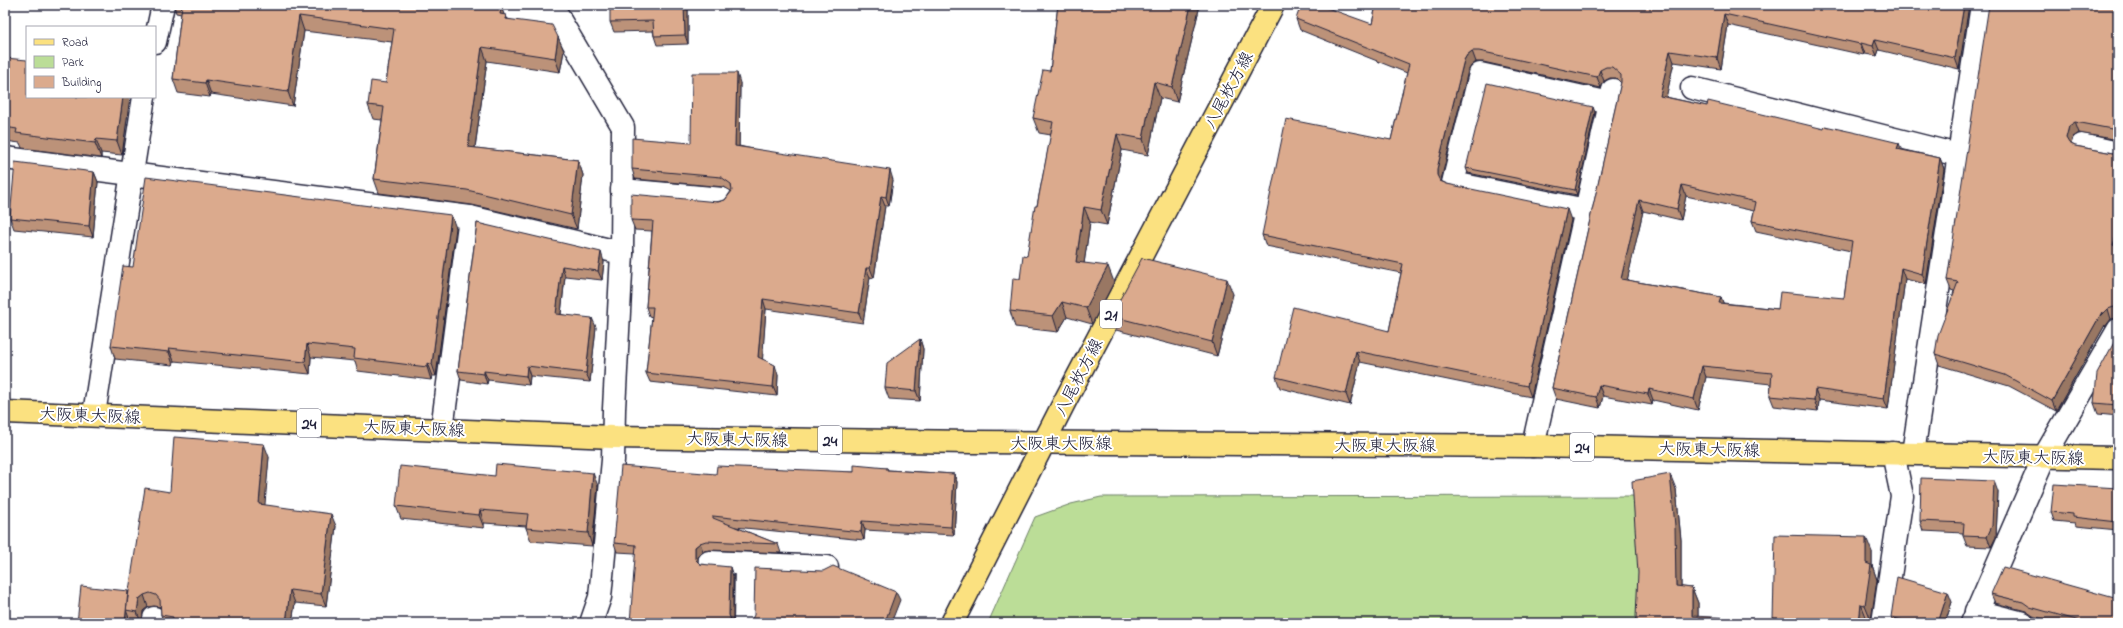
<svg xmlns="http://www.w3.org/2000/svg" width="2123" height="628" viewBox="0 0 2123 628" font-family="'Indie Flower','Klee One',sans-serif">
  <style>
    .green { fill: #bbdd97; stroke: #6e8069 }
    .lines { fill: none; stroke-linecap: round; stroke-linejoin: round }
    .minor-casing { stroke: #22223b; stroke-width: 25 }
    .major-casing { stroke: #22223b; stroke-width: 25 }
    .minor { stroke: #fff; stroke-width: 22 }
    .major { stroke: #fbe180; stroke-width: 22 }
    .wall { fill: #bc9279; stroke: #22223b; fill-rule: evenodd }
    .shaded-wall { fill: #997763; stroke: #22223b }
    .building { fill: #dbaa8d; stroke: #22223b; fill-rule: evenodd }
    .labels { text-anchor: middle; stroke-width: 4; stroke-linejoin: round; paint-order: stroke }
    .shield { fill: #fff; stroke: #646476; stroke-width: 1 }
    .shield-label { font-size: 16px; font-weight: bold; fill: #22223b }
    .street-label { font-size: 17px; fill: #22223b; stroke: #fff }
  </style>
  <rect width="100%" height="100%" fill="#fff"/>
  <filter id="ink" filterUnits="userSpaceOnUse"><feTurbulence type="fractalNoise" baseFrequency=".025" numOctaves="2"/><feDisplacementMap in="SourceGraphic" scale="8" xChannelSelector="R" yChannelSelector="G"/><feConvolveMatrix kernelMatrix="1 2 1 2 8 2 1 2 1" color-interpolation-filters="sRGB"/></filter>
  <g filter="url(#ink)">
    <polygon class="green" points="1637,496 1642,623 988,623 1035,517 1071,504 1101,497"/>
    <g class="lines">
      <defs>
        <g id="minor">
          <polyline points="487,5 559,17"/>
          <polyline points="551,5 623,127 622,253 614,409 613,460 600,597 591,623"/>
          <polyline points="155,42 163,5"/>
          <polyline points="1692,88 1958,155"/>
          <polyline points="2082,145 2118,153"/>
          <polyline points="5,158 470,217 622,253"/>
          <polyline points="622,190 723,199"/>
          <polyline points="1586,210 1453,183 1480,74 1610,103"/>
          <polyline points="94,414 144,97"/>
          <polyline points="442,429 470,217"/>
          <polyline points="1533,446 1613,90"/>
          <polyline points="1913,453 1982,5"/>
          <polyline points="709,562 827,567"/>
          <polyline points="1976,611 2023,623"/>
          <polyline points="154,623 154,618"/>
          <polyline points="745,623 746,564"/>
          <polyline points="1883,623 1902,496 1893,453"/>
          <polyline points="1972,623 2044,457 2118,330"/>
        </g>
        <g id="major">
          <polyline points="5,412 613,437 972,442 1533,446 2118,458"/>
          <polyline points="952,623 1065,401 1273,5"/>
        </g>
      </defs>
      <use href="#minor" class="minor-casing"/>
      <use href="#major" class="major-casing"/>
      <use href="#minor" class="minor"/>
      <use href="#major" class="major"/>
    </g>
    <g class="wall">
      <polygon points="174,5 491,5 501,7 504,15 508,19 558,37 564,51 560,72 487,61 475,148 578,160 583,175 577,229 472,205 379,193 374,179 382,120 373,119 368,105 386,83 392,42 304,31 293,106 211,94 210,97 178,93 173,79 181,14 176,13"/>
      <polygon points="688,5 688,44 657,45 654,36 653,31 614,32 610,22"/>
      <polygon points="1058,5 1200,5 1177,102 1160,98 1148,155 1122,150 1107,225 1090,222 1084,263 1114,282 1092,324 1067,317 1058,332 1015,327 1010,311 1027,256 1051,135 1039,133 1033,118 1050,71"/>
      <path d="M1376,5H1969L1959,69L1879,50L1877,56L1865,54L1864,55L1728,25L1721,69L1674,62L1666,97L1940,158L1944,169L1926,284L1905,279L1888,409L1819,400L1818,411L1774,406L1770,396L1771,384L1706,377L1698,410L1653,400L1652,405L1603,396L1600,408L1556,399L1552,388L1621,83L1616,78H1610L1604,81L1601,88L1483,62H1476L1471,66L1468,71L1441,181L1447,184L1571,220L1531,397L1360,362L1350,405L1280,388L1276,377L1389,331L1401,273L1266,246L1262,235L1391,140L1407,73L1300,30L1296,19L1372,24ZM1686,196L1754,211L1752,221L1756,231L1851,251L1844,298L1778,309L1723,303L1721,297L1627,280L1643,211L1681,220Z"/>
      <polygon points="2118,5 2118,140 2079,133 2073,137 2071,144 2075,146 2118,154 2118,318 2111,319 2105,327 2105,325 2056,411 2009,386 1939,365 1935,354 1954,291 1951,290 1947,280"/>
      <polygon points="5,58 27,97 130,97 122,155 101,153 101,158 22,148 20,143 5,141"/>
      <polygon points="740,83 739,146 893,180 889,206 885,206 874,278 870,277 863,323 766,309 762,359 778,375 777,396 650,382 646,373 652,317 649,316 646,307 652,231 635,230 631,220 725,200 731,191 724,187 635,179 632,169 691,143"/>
      <polygon points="1595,112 1577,195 1468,173 1466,168"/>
      <polygon points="94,172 98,182 93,237 14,229 10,218"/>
      <polygon points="477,223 604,262 602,280 565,276 561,314 596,327 590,382 530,376 529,385 488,380 487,384 461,380 458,371"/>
      <polygon points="456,228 436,376 432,376 431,380 358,371 355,361 311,357 310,374 174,361 173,365 115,359 111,346 133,267"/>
      <polygon points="1233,294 1217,356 1116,330 1111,316"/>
      <polygon points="2118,335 2118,416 2098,414 2094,403"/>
      <polygon points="920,339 923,349 920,401 889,399 885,388"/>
      <polygon points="269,457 264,505 336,526 326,606 295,603 292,623 164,623 161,615 161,607 154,606 148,607 143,611 142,623 132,623 131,622 77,623 128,591 129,594 170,492"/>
      <polygon points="887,468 888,470 954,474 957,482 954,535 865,530 864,540 735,527 778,544 781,553 710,550 703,551 698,556 698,563 700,564 733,576 733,622 635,553 617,552 614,543 716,474 854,472"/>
      <polygon points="598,486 592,546 531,541 526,528 526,526 484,523 484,528 401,519 396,506"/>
      <polygon points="2118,488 2118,530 2076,526 2075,523 2054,521 2051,512"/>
      <polygon points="1676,489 1681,540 1681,587 1692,588 1698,603 1698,617 1773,620 1872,552 1872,565 1877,580 1871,620 1867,619 1866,623 1635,623"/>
      <polygon points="1998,492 1996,537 1991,547 1967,546 1963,536 1963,533 1923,531 1920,521"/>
      <polygon points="1991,594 2118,623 2057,623 2033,616 2026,611 1995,603"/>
      <polygon points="1952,602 1945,623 1893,623 1891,617"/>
    </g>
    <g class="shaded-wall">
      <polygon points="684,5 688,5 688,44 685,35"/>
      <polygon points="1191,5 1200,5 1177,102 1172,87"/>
      <polygon points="1964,5 1969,5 1959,69 1955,58"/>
      <polygon points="501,7 506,19 506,15 511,30 500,14"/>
      <polygon points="1724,14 1728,25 1721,69 1717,58"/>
      <polygon points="299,16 304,31 293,106 288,92"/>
      <polygon points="558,37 564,51 560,72 555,58"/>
      <polygon points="1875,40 1879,50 1877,56 1873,46"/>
      <polygon points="1861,43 1865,54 1864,55 1860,44"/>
      <polygon points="482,47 487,61 473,161 468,147"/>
      <polygon points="1472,51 1476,62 1471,66 1468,71 1441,180 1441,186 1437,175 1437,169 1464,60 1467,55"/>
      <polygon points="1670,51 1674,62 1664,107 1660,96"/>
      <polygon points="1600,70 1604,81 1601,88 1597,77"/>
      <polygon points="737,73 740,83 739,156 735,146"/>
      <polygon points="206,80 211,94 210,97 205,83"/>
      <polygon points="1154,82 1160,98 1148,155 1143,139"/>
      <polygon points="123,97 130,97 122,155 117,141"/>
      <polygon points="1593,107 1595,112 1577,195 1575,190"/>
      <polygon points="2075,122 2079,133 2073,137 2070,148 2066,138 2069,126"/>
      <polygon points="1117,134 1122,150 1107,225 1101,210"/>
      <polygon points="96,139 101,153 101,158 95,143"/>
      <polygon points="1899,143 1903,154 1897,149"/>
      <polygon points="1940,158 1944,169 1926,284 1922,274"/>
      <polygon points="578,160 583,175 577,229 571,215"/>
      <polygon points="890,170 893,180 889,206 886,197"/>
      <polygon points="94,172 98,182 93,237 89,226"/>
      <polygon points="1682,185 1686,196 1681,220 1677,209"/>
      <polygon points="881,196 885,206 874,278 870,268"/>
      <polygon points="1639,200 1643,211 1625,290 1621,279"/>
      <polygon points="1084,207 1090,222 1082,278 1076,262"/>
      <polygon points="1567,209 1571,220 1531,397 1527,386"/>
      <polygon points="451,215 456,228 436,376 432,364"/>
      <polygon points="2118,230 2118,253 2113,245"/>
      <polygon points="601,252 604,262 602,280 598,271"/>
      <polygon points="562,266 565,276 560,323 556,314"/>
      <polygon points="1108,266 1114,282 1092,324 1086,308"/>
      <polygon points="866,268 870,277 863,323 859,313"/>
      <polygon points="1901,268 1905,279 1888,409 1884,399"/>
      <polygon points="1227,279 1233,294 1217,356 1212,342"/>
      <polygon points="1721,297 1725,308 1719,303"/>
      <polygon points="763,299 766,309 762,367 758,357"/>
      <polygon points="1062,302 1067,317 1058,332 1053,316"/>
      <polygon points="2108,309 2111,319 2105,327 2105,325 2056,411 2052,401 2102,312"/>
      <polygon points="592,318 596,327 590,382 586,373"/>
      <polygon points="920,339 923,349 920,401 916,391"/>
      <polygon points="307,344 311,357 310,374 305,362"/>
      <polygon points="169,348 174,361 173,365 169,352"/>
      <polygon points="1356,351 1360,362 1350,405 1346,394"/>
      <polygon points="427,363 432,376 431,380 427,367"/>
      <polygon points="775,365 778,375 777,396 773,387"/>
      <polygon points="527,366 530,376 529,385 526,376"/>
      <polygon points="1702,366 1706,377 1698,410 1694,399"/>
      <polygon points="484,371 488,380 487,384 484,374"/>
      <polygon points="1599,385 1603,396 1600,408 1596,397"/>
      <polygon points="1649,389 1653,400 1652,405 1648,394"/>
      <polygon points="1815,389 1819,400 1818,411 1814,400"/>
      <polygon points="264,444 269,457 264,516 259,504"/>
      <polygon points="593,473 598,486 592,546 588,533"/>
      <polygon points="954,474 957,482 954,535 951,527"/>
      <polygon points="1670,474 1676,489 1681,540 1681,601 1676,586"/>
      <polygon points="1994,481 1998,492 1996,537 1991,547 1987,537"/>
      <polygon points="480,510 484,523 484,528 479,515"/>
      <polygon points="331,514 336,526 326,606 321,594"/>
      <polygon points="862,521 865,530 864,540 861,532"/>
      <polygon points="1866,537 1872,552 1872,565 1877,580 1871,620 1865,605"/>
      <polygon points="700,543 703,551 698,556 698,567 695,559 695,547"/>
      <polygon points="730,567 733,576 733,623 732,623 729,615"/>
      <polygon points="1692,588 1698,603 1698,623 1692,616"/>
      <polygon points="290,590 295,603 292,623 286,623"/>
      <polygon points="128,591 133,604 126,610 131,623 125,623"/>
      <polygon points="896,592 900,600 891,623 881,623"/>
      <polygon points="1948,592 1952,602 1945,623 1938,623"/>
      <polygon points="144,595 148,607 143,611 142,623 141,623 137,612 139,599"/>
      <polygon points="1861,604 1867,619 1866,623 1859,623"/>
    </g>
    <g class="building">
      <polygon points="182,5 491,5 501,7 500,14 506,15 506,19 552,25 558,37 555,58 482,47 468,147 578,160 571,215 467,190 374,179 384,107 368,105 371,81 386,83 394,29 299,16 288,92 206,80 205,83 173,79"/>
      <polygon points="610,5 684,5 685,35 654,36 653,21 610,22"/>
      <polygon points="1058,5 1191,5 1172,87 1154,82 1143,139 1117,134 1101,210 1084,207 1076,262 1108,266 1086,308 1062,302 1053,316 1010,311 1013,278 1020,279 1023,255 1027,256 1035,206 1037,206 1053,122 1033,118 1043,70 1050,71"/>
      <path d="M1301,5H1319L1372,24L1376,5H1964L1955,58L1875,40L1873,46L1861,43L1860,44L1724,14L1717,58L1670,51L1660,96L1707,106L1708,101L1824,129L1825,126L1857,133L1899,143L1897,149L1940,158L1922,274L1901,268L1884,399L1815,389L1814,400L1770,396L1772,373L1702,366L1694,399L1649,389L1648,394L1599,385L1596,397L1552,388L1621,82V75L1612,67H1606L1600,70L1597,77L1479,51H1472L1467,55L1464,60L1437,169V175L1440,181L1447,184L1567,209L1527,386L1356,351L1346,394L1276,377L1293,307L1389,331L1403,264L1262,235L1286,119L1391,140L1409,64L1296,19ZM1682,185L1756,202L1752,221L1852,241L1844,298L1780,292L1778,309L1719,303L1721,297L1621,279L1639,200L1677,209Z"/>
      <polygon points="1989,5 2118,5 2118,131 2117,130 2075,122 2069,126 2066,138 2069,143 2075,146 2118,154 2118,230 2113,245 2118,247 2118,309 2114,307 2108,309 2101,316 2102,312 2052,401 2005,375 1935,354 1938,335 1958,282 1947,280"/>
      <polygon points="5,58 27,60 27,97 123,97 117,141 96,139 95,143 16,133 17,129 5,127"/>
      <polygon points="692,73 737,73 735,146 890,170 886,197 881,196 870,268 866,268 859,313 763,299 758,357 775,365 773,387 646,373 653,307 646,307 653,221 631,220 631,194 718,202 725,200 732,191 731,184 721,177 632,169 632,138 691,143"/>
      <polygon points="1487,83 1593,107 1575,190 1466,168"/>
      <polygon points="15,162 94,172 89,226 10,218"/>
      <polygon points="146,177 370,206 370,205 451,215 432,364 427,363 427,367 354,358 355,349 307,344 305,362 169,348 169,352 111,346 123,266 133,267"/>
      <polygon points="477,223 601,252 598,271 562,266 556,314 592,318 586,373 527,366 526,376 484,371 484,374 458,371"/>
      <polygon points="1142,258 1227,279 1212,342 1111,316"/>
      <polygon points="2118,335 2118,405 2094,403 2097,374"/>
      <polygon points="920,339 916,391 885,388 887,363"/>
      <polygon points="174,437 264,444 259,504 331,514 321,594 290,590 286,623 172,623 173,617 161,615 160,600 156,595 150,593 144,595 139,599 137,612 126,610 145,488 170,492"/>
      <polygon points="496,464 593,473 588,533 526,528 528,514 480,510 479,515 396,506 400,466 495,476"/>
      <polygon points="854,465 887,468 887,470 954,474 951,527 862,521 861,532 713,516 713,518 778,544 706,541 700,543 695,547 695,559 700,564 730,567 729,615 731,621 735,623 630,623 636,545 614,543 621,466 716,474 717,466 854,472"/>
      <polygon points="1670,474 1675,526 1676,586 1692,588 1692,616 1773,620 1775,535 1866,537 1866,563 1871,565 1865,605 1861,604 1859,623 1635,623 1636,617 1638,573 1632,481"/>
      <polygon points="1921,478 1994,481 1992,526 1987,537 1963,536 1964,523 1920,521"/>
      <polygon points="2054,484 2118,488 2118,522 2073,517 2073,514 2051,512"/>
      <polygon points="833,566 896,592 886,619 881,623 750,623 754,615 755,568 823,571"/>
      <polygon points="2003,567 2118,599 2118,623 2087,623 2030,607 2023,602 1991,594"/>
      <polygon points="1897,577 1948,592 1938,623 1911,623 1891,617"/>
      <polygon points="81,586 128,591 125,623 77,623"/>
    </g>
  </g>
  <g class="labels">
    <g class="shield">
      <rect x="1100" y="300" width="22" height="28" rx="3"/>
      <rect x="297" y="409" width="24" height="28" rx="3"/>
      <rect x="818" y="426" width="24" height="28" rx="3"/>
      <rect x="1570" y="433" width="24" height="28" rx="3"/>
    </g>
    <g class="shield-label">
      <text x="1111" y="320">21</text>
      <text x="309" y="429">24</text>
      <text x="830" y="446">24</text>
      <text x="1582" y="453">24</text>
    </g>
    <g class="street-label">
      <text transform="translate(1228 90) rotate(-62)" y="6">八尾枚方線</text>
      <text transform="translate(1078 377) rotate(-63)" y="6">八尾枚方線</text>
      <text transform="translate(90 415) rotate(2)" y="6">大阪東大阪線</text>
      <text transform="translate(414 428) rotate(2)" y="6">大阪東大阪線</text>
      <text transform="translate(737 439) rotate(1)" y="6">大阪東大阪線</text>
      <text x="1061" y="449">大阪東大阪線</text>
      <text x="1385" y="451">大阪東大阪線</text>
      <text transform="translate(1709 449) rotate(1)" y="6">大阪東大阪線</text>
      <text transform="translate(2033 457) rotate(1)" y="6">大阪東大阪線</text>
    </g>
  </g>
  <rect width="2123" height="628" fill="none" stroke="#fff" stroke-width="20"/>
  <rect x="10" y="10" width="2103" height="608" fill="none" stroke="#22223b" stroke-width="1.5" filter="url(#ink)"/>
  <rect x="26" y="26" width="130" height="72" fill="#ffffff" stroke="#a7a7b1"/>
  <rect x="34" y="39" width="20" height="6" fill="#fbe180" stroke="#a7a7b1"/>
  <text x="62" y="46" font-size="12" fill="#22223b">Road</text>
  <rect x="34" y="56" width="20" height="12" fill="#bbdd97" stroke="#a7a7b1"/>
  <text x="62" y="66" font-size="12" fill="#22223b">Park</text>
  <rect x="34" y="76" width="20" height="12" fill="#dbaa8d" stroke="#a7a7b1"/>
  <text x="62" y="86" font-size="12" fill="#22223b">Building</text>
</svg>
